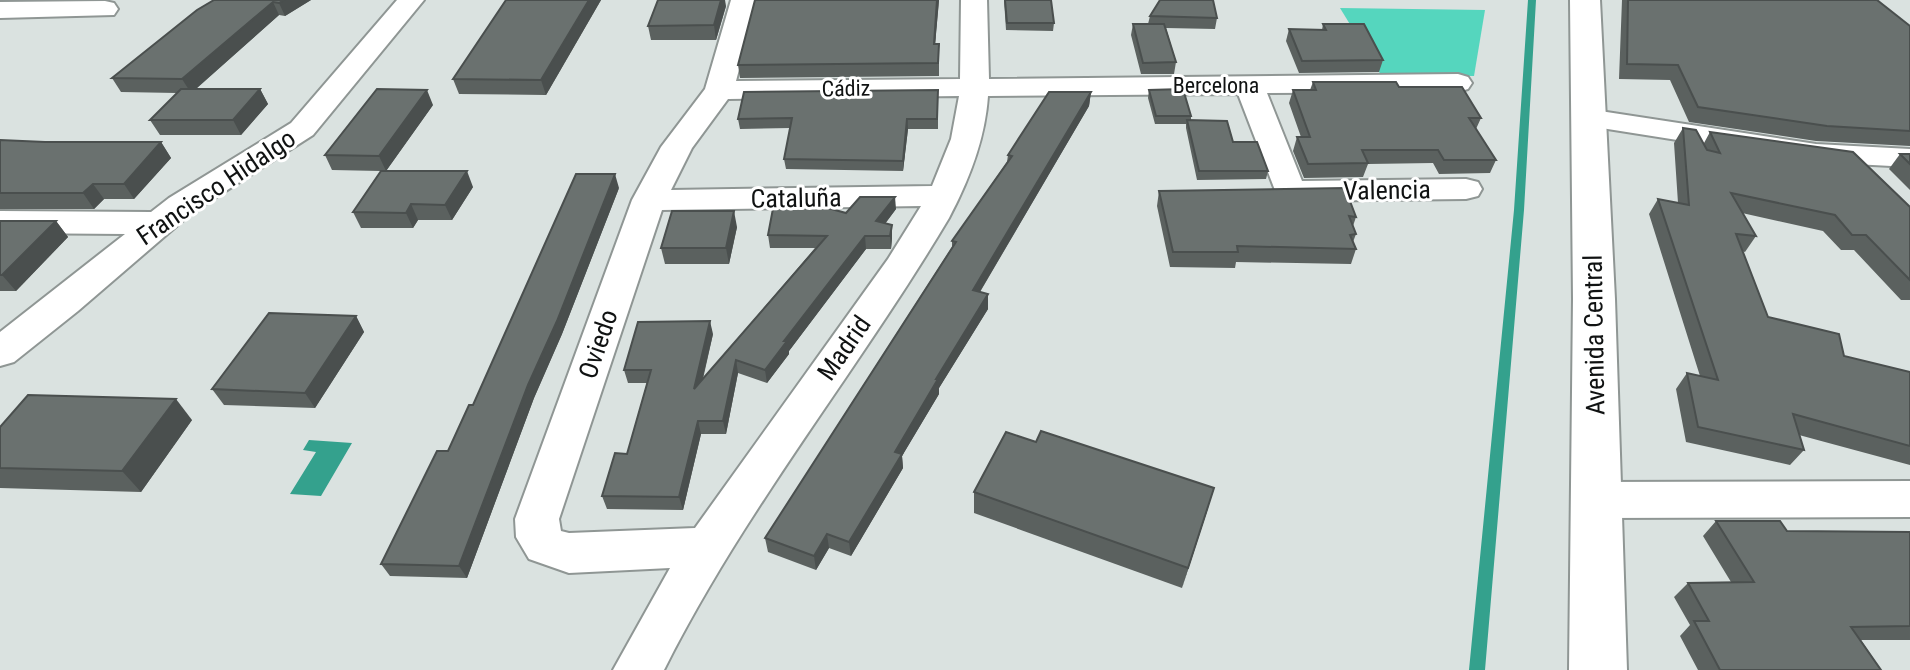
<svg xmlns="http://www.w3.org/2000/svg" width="1910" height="670" viewBox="0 0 1910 670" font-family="'Roboto Condensed',sans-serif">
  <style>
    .green { fill: #55d6be }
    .water { fill: #34a18d }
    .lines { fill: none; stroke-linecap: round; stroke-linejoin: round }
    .stream { fill: #34a18d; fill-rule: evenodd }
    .minor-casing { stroke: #8f9694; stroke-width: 4 }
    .tertiary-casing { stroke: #8f9694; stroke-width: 4 }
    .minor { fill: #fff; fill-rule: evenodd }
    .tertiary { fill: #fff; fill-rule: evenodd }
    .wall { fill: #5b615f }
    .shaded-wall { fill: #4a4f4e }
    .building { fill: #6a716f; stroke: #4a4f4e; stroke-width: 2 }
    .labels { text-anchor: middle; stroke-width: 6; stroke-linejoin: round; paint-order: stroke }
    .far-street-label { font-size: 22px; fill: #101212; stroke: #fff }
    .street-label { font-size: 26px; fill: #101212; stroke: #fff }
  </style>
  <rect width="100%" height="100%" fill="#dae2e0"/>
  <polygon class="green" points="1340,8 1485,10 1474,76 1381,75"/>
  <polygon class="water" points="309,440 352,443 321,496 290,494 316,452 303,450"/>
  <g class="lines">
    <polygon class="stream" points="1528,0 1536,0 1524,210 1485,670 1469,670 1514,210"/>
    <defs>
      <g id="minor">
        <polygon points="397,0 424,0 313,135 193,212 78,311 14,362 0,366 0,332 125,234 0,233 0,211 151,212 169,198 291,123"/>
        <path d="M731,0H757L736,81L960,79L961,0H987L989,79L1458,74L1468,77L1472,83L1468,89L1458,92L1267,93L1302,181L1466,179L1478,182L1482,189L1478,196L1466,199L1290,201L1278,198L1238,94L988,96C985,140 969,180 949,218C858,371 744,510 664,670H613L670,568L569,573L529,559L516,537L515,519L632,200L661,147L705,89ZM959,96L951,139L932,186L671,190L692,148L728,99ZM921,206L888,259L695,528L569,533L561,531L559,519L662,210Z"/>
        <polygon points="105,1 114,3 118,9 114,15 0,18 0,2"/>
        <polygon points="1587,109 1816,144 1910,149 1910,167 1816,162 1576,124 1572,118 1576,112"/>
        <polygon points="1910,481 1910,517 1596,518 1580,513 1574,500 1580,487 1596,482"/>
      </g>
      <polygon id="tertiary" points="1570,0 1600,0 1615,299 1627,670 1569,670 1573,299"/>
    </defs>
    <use href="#minor" class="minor-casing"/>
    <use href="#tertiary" class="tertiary-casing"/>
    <use href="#minor" class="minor"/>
    <use href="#tertiary" class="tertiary"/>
  </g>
  <g class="wall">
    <polygon points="214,0 311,0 285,16 279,15 196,89 260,89 268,104 241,135 160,135 150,120 177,93 121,92 112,78"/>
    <polygon points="506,0 601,0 546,95 459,94 453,79"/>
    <polygon points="755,0 939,0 935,44 939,44 939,76 740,78 738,65"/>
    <polygon points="1004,0 1051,0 1054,23 1053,31 1006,30"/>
    <polygon points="1622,0 1877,0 1910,26 1910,146 1816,141 1689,122 1670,80 1619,79"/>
    <polygon points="726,6 716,40 651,40 648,26"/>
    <polygon points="1150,16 1217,18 1215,29 1166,28 1176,62 1174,74 1141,74 1131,35 1133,24 1148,24"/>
    <polygon points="1323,24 1383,60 1379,72 1299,73 1286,41 1289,29 1322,30"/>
    <polygon points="1313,82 1399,87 1481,118 1476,129 1496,160 1490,173 1439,174 1433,163 1368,164 1363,177 1304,178 1293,151 1297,137 1301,137 1289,103 1293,90 1310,90"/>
    <polygon points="938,90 938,129 908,129 903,171 786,169 784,159 790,128 740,129 738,119"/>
    <polygon points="1149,90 1191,116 1191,120 1233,142 1268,171 1266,179 1197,180 1186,128 1186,124 1155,124 1148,98"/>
    <polygon points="1091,92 1089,106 980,292 988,294 988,309 939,388 939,394 902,456 903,468 851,556 829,548 816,570 768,552 765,538 952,247 952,241 1007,162 1008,155"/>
    <polygon points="433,105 386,171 473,187 452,220 418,220 413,228 361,228 353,212 381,171 332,170 325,155"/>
    <polygon points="1683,128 1704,143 1710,132 1910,207 1910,300 1901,300 1854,250 1841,250 1823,231 1742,213 1756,236 1745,252 1742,251 1768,317 1844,356 1910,372 1910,465 1799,435 1804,450 1790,465 1686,442 1676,389 1687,373 1700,376 1649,214 1658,199 1678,203 1674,143"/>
    <polygon points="0,140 45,142 161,142 171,158 134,199 104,199 94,209 0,209"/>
    <polygon points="1900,154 1910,154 1910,190 1889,169"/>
    <polygon points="619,188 562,334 534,398 467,578 390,576 381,564 448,451 473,405"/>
    <polygon points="1159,191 1356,217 1353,226 1356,234 1353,242 1356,249 1351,264 1236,262 1235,268 1170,267 1157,206"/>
    <polygon points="896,209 885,224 892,238 891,249 866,249 789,351 789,354 767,383 738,373 726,434 701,434 683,510 607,509 602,496 627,454 647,383 628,383 624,370 713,334 703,379 815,248 770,248 768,235 846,213"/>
    <polygon points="0,221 56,221 68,237 16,291 0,291"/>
    <polygon points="737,227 729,264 665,264 661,248"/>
    <polygon points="356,316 364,332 315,408 224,405 212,389"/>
    <polygon points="192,420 141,492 0,488 0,427"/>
    <polygon points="974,492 1208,508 1182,588 974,513"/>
    <polygon points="1716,521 1787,531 1910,532 1910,640 1861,640 1881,670 1698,670 1680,636 1690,625 1674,597 1688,583 1731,582 1703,536"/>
  </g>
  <g class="shaded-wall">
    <polygon points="284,0 311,0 285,16 279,3"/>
    <polygon points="589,0 601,0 546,95 541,80"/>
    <polygon points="721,0 725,0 726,6 716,40 714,25"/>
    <polygon points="937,0 939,0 934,57 934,44"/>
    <polygon points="273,2 279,15 191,93 182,79"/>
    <polygon points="260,89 268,104 241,135 233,120"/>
    <polygon points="427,90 433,105 386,171 379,156"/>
    <polygon points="1091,92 1089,106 972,305 973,290"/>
    <polygon points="907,119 908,129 903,171 903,161"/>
    <polygon points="161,142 171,158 134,199 124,184"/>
    <polygon points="467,171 473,187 452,220 445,205"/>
    <polygon points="615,174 619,188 562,334 534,398 467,578 459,566 528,385"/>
    <polygon points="93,184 104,199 94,209 83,193"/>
    <polygon points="895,197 896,209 877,234 876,221"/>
    <polygon points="411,204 418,220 413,228 406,213"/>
    <polygon points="734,211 737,227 729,264 726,248"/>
    <polygon points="56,221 68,237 16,291 2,275"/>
    <polygon points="892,225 892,238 891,249 890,236"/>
    <polygon points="865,236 866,249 789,351 789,354 767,383 765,370 784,341"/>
    <polygon points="988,294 988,309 939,388 939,394 902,456 903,468 851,556 849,542 895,452 936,379"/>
    <polygon points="356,316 364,332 315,408 305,393"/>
    <polygon points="710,321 713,334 697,402 694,389"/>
    <polygon points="736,360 738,373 726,434 723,421"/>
    <polygon points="176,399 192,420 141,492 122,471"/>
    <polygon points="698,421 701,434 683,510 679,497"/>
    <polygon points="1214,488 1208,508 1182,588 1188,568"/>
    <polygon points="827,534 829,548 816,570 814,556"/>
  </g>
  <g class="building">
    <polygon points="214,0 284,0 279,3 273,2 182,79 112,78 197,10"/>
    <polygon points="506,0 589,0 541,80 453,79"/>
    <polygon points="658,0 721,0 714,25 648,26"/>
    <polygon points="755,0 937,0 934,44 939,44 938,63 738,65"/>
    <polygon points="1005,0 1051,0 1054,23 1007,23"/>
    <polygon points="1160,0 1213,0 1217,18 1150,16"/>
    <polygon points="1628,0 1877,0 1910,26 1910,131 1827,126 1698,107 1678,65 1627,64"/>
    <polygon points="1133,24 1164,24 1176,62 1143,63"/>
    <polygon points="1323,24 1364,24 1383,60 1302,61 1289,29 1326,30"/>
    <polygon points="1313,82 1396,82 1399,87 1462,87 1481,118 1469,118 1496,160 1444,160 1438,150 1362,150 1368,163 1308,164 1297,137 1310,137 1293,90 1316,90"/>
    <polygon points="181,89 260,89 233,120 150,120"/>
    <polygon points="377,89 427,90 379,156 325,155"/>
    <polygon points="1183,89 1191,116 1156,116 1149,90"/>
    <polygon points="938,90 937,119 907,119 903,161 784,159 792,118 738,119 744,92"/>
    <polygon points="1049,92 1091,92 973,290 988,294 936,379 938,379 895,452 902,454 849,542 827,534 814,556 765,538 956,242 952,241 1012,156 1008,155"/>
    <polygon points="1187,120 1227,121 1233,142 1257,142 1268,171 1199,171"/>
    <polygon points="1683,128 1696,130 1707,150 1720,153 1710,132 1853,152 1910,207 1910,280 1866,235 1852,235 1835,215 1731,193 1756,236 1736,234 1768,317 1839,334 1844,356 1910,372 1910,446 1793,414 1804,450 1698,427 1687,373 1718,380 1658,199 1689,205"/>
    <polygon points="0,140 45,142 161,142 124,184 93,184 83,193 0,193"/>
    <polygon points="1900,154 1910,154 1910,164"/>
    <polygon points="381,171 467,171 445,205 411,204 406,213 353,212"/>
    <polygon points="576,174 615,174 557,321 528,385 459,566 381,564 437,451 448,451 469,405 473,405"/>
    <polygon points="1345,188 1356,217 1349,216 1356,234 1350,235 1356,249 1237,246 1238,252 1173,252 1159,191"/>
    <polygon points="860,197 895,197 876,221 892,225 890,236 865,236 784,341 787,341 765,370 736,360 723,421 698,421 679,497 602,496 615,453 627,454 651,370 624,370 638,322 710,321 694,389 827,236 768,235 775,198 792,198 846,213"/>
    <polygon points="672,211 734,211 726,248 661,248"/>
    <polygon points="0,221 56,221 2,275 0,275"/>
    <polygon points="269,313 356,316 305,393 212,389"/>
    <polygon points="28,395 176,399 122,471 0,468 0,427"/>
    <polygon points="1041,431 1214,488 1188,568 974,492 1006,432 1036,442"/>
    <polygon points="1716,521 1780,521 1787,531 1910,532 1910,626 1851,627 1881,670 1720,670 1694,621 1709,621 1688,583 1754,582"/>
  </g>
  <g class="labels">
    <g class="far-street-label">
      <text x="1216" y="93">Bercelona</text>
      <text transform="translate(846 88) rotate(-1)" y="8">Cádiz</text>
    </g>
    <g class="street-label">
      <text transform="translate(216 187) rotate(-34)" y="9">Francisco Hidalgo</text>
      <text transform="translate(1387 190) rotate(-1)" y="9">Valencia</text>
      <text transform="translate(796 198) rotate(-1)" y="9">Cataluña</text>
      <text transform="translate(1594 335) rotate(-91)" y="9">Avenida Central</text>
      <text transform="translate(598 344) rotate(-71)" y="9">Oviedo</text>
      <text transform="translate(844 348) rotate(-55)" y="9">Madrid</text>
    </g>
  </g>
</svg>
